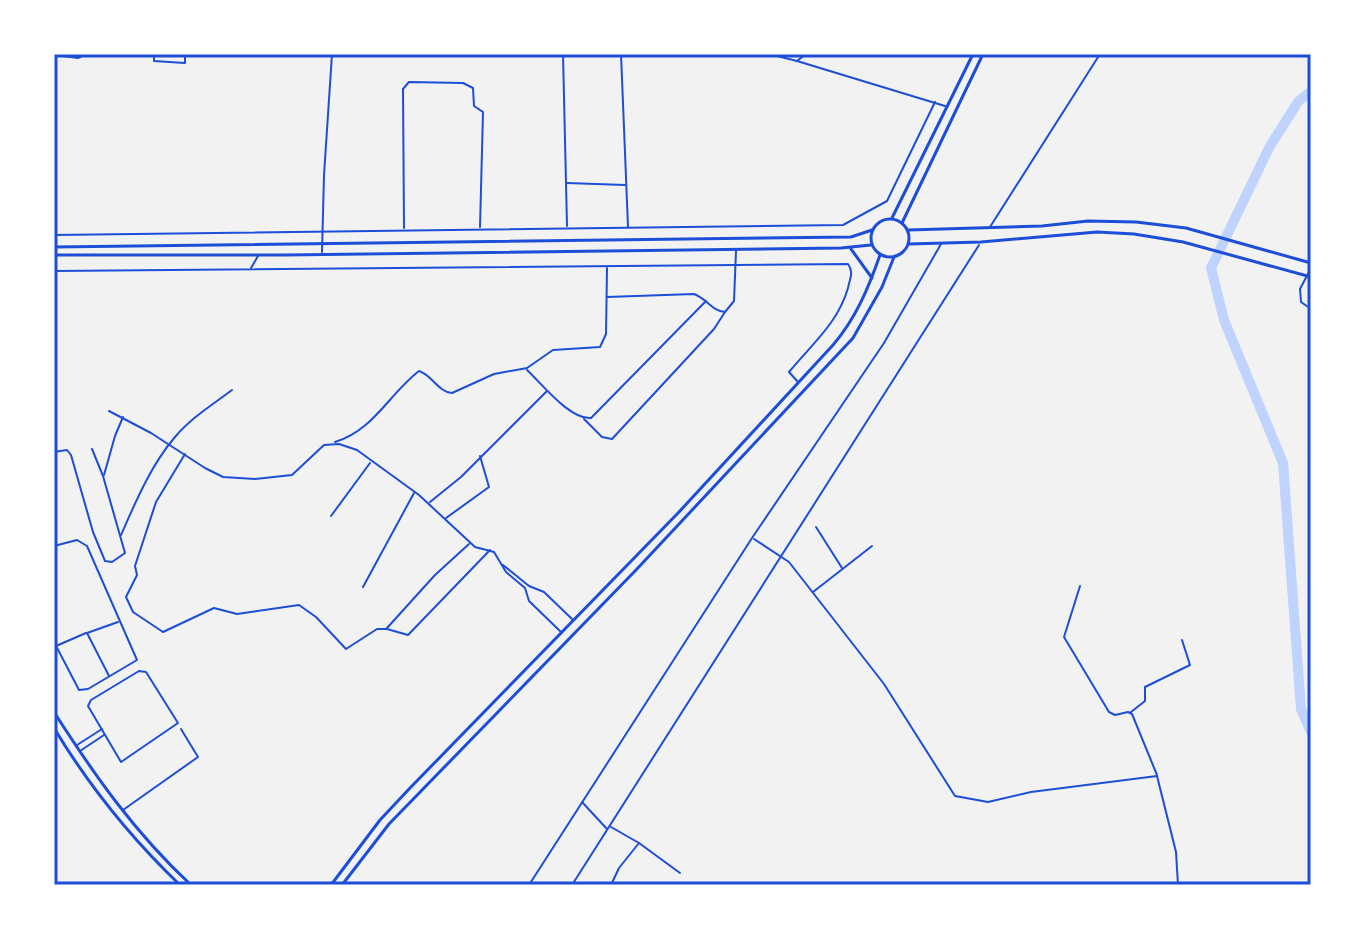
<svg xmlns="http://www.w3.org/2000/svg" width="1365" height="939" viewBox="0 0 1365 939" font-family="Quicksand,sans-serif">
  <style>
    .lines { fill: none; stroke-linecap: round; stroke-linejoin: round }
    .river { stroke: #bfd3fe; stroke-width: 10 }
    .minor { stroke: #1d4ed8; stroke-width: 2 }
    .tertiary { stroke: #1d4ed8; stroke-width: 3 }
    .neatline { fill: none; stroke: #1d4ed8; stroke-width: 3 }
  </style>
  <rect width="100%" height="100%" fill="#f2f2f2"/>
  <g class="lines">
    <polyline class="river" points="1311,91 1298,102 1270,146 1211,268 1224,320 1283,463 1301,709 1311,732"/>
    <g class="minor">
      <polyline points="154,54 154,61 185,63 185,54"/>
      <polyline points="563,54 567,226"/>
      <polyline points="621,54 628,227"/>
      <polyline points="769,54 797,61 806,54"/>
      <polyline points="54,55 78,58 87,54"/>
      <polyline points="797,61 945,106"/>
      <polyline points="567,183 625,185"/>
      <polyline points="990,227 1100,54"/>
      <polyline points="404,228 403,89 409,82 463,83 473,88 474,106 483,112 480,227"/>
      <polyline points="54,235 843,225 887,201 935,102"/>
      <polyline points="322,252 324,175 332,54"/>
      <polyline points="251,268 258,256"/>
      <polyline points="1311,268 1300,289 1301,302 1311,309"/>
      <path d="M54,271L848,264C854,272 850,278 848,288C838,323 812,344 789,372L798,382"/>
      <path d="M607,297L694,294C706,298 712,311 725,312L734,301L736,251"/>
      <path d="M527,370C542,384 570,420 591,418L706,301"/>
      <polyline points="109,411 151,433 205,468 223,477 255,479 292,475 324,445 339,444 357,450 419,495 475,547 494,552 506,572 525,588 529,601 561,632"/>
      <polyline points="584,419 602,437 612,439 714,329 725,312"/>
      <path d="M335,442C373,431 389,394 419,371C432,375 438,392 452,393L494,374L527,368L553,350L600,347L606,334L607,268"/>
      <polyline points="1309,445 1311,444"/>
      <polyline points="54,452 67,450 71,455 93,532 105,561 112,562 125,553 103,476 92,449"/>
      <polyline points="185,454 156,502 135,566 137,575 126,597 133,612 163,632 214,608 237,614 299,605 316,617 346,649 377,629 387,629 408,635 490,550"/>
      <polyline points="104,475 115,436 123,417"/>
      <polyline points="430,502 461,477 547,391"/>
      <polyline points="331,516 370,463"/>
      <polyline points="446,518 489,487 480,456"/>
      <polyline points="816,527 842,568"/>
      <path d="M121,535C136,501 151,465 175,437C191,418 212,405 232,390"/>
      <polyline points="754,539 789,562 884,684 955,796 988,802 1031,792 1157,776 1176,852 1178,885"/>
      <polyline points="54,546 77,540 87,546 137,660 88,689 79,690 54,642"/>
      <polyline points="503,565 529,586 544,592 572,619"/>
      <polyline points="1080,586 1064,637 1109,712 1115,715 1128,712 1132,714 1157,775"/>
      <polyline points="363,587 414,493"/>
      <polyline points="813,592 872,546"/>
      <polyline points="387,628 435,575 469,544"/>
      <polyline points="56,646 86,633"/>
      <polygon points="139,671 146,672 178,723 121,762 88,706 91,700"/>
      <polyline points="109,676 87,633 118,622"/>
      <polyline points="1131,712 1145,701 1145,687 1190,665 1182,640"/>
      <polyline points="77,745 102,729"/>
      <polyline points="80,751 104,735"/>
      <polyline points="582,802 607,829"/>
      <polyline points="123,810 198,757 181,729"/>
      <polyline points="611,827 639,843 680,873"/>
      <polyline points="529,885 752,538 884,343 941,244"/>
      <polyline points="572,885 979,245"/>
      <polyline points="611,885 619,868 639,843"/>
    </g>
    <g class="tertiary">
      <polyline points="892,218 973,54"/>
      <circle cx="890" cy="238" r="19"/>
      <polyline points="902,223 983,54"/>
      <polyline points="908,230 1042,226 1088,221 1136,222 1186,228 1311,263"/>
      <polyline points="909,244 981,242 1097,232 1134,234 1183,242 1311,277"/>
      <polyline points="54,247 851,237 872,230"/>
      <polyline points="851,249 872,278"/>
      <polyline points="54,255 285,255 841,248 871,245"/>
      <path d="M54,712C95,776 135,833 191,885"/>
      <path d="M54,728C89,786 131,838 180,885"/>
      <path d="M331,885L380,820L410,788L679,512L833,345C856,318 868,289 880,255"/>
      <polyline points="342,885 389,824 636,570 853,338 882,287 894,257"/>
    </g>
  </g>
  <rect width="1365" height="939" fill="none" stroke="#ffffff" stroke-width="112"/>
  <rect x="56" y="56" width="1253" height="827" class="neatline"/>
</svg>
